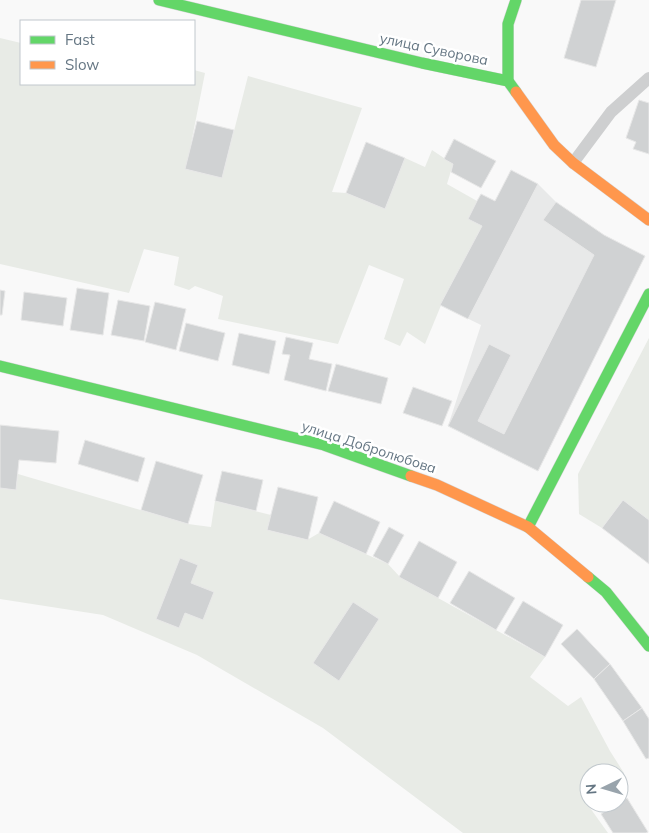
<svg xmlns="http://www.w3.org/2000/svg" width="649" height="833" viewBox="0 0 649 833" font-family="Mulish,sans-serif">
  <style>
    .built { fill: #e8e9e9 }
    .green { fill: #e8ebe6 }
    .building { fill: #d0d2d3; stroke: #e8e8e8 }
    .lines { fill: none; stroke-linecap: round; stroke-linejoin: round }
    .fast-casing { stroke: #d5d6d7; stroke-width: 12 }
    .slow-casing { stroke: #d5d6d7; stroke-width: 12 }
    .lane { stroke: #cecfd0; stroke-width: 12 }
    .fast { stroke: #63d668; stroke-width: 11 }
    .slow { stroke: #ff974d; stroke-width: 11 }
    .labels { text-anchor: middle; stroke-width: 5; stroke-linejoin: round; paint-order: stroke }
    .street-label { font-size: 14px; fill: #657683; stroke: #fff }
  </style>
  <rect width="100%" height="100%" fill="#f9f9f9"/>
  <polygon class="built" points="538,184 556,202 604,235 645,256 538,471 448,426 481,325 440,305 468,219 481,194 495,201"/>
  <g class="green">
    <polygon points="0,38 21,43 21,84 194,84 194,70 205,73 186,169 222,178 248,76 362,108 332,192 346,193 385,209 405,158 425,167 432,150 453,164 447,184 477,201 468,219 482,226 442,303 425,344 407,332 400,346 384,339 404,279 369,265 338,344 218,319 223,296 195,286 189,290 174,285 179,257 144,249 129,293 0,264"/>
    <polygon points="649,338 649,520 623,500 602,528 579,514 578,474"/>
    <polygon points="18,474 188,524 211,527 215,501 271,515 267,530 307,540 319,533 388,564 400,577 545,657 530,677 568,706 581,697 610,751 624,773 619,777 619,773 589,773 590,803 588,805 608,833 463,833 323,728 197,655 103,615 0,599 0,488 16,490"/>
  </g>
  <g class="building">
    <polygon points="581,0 616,0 596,67 564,58"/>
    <polygon points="639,100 649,103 649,154 633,149 636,142 626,138"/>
    <polygon points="197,121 234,130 222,178 185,169"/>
    <polygon points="454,139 496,161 481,188 451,172 453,164 444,159"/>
    <polygon points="366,142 405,158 385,209 346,193"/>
    <polygon points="511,170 538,184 468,319 440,305 482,226 468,219 477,201 481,194 495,201"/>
    <polygon points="556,202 604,235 645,256 538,471 448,426 489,344 511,355 478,421 504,434 594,255 543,220"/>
    <polygon points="77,288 109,293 103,335 70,330"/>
    <polygon points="0,290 5,291 2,315 0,315"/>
    <polygon points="24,292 67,298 63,326 21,320"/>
    <polygon points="118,300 150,306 144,341 111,335"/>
    <polygon points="155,302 186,309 176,350 145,342"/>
    <polygon points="186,323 225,333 218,361 179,351"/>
    <polygon points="239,333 276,341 269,374 232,365"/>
    <polygon points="286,337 313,343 309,359 332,364 326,391 284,380 290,355 282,354"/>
    <polygon points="336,364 388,378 381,404 328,391"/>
    <polygon points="413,387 452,401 442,426 403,413"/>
    <polygon points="0,425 59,431 56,463 19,460 16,490 0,488"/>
    <polygon points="85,440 145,458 138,482 78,464"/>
    <polygon points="156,461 203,475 188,524 141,510"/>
    <polygon points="222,471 263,480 256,511 215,501"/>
    <polygon points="278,487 318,497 308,540 267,530"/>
    <polygon points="623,500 649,520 649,564 602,528"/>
    <polygon points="334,501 380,522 366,554 319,533"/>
    <polygon points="389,527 404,535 388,564 373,556"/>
    <polygon points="419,541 457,562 438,598 399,577"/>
    <polygon points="180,558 198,565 191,583 214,592 203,620 185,613 179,628 156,619"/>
    <polygon points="469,571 515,598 496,630 450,603"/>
    <polygon points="523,601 563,625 545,657 504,633"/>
    <polygon points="353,602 379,619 339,681 313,663"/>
    <polygon points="577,629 610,664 594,679 561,644"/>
    <polygon points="610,664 642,708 623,721 594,679"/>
    <polygon points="642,708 649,719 649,758 646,759 623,721"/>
    <polygon points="627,798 648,832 646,833 613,833 601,814"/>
  </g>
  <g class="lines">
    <defs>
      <g id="fast">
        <polyline points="159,0 422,63 508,81 516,92"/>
        <polyline points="508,81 508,24 516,0"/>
        <polyline points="0,366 324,445 411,476"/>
        <polyline points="528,527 649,294"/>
        <polyline points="588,577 606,592 649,646"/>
      </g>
      <g id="slow">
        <polyline points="516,92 554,145 573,163 649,220"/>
        <polyline points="411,476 437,485 528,527 588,577"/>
      </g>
    </defs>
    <use href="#fast" class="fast-casing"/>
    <use href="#slow" class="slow-casing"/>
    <polyline class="lane" points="573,163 611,112 649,78"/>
    <use href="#fast" class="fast"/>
    <use href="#slow" class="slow"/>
  </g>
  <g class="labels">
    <g class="street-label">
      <text transform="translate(434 49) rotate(12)" y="5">улица Суворова</text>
      <text transform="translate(369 447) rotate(18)" y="5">улица Добролюбова</text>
    </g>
  </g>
  <rect x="20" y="20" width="175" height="65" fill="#ffffff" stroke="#c1c8cd"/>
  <rect x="30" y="36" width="25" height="8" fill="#63d668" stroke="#c1c8cd"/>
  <text x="65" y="45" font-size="15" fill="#657683">Fast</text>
  <rect x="30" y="61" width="25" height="8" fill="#ff974d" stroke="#c1c8cd"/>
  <text x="65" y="70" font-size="15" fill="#657683">Slow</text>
  <g transform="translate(604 788) rotate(265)"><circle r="24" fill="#ffffff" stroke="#c1c8cd"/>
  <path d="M0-4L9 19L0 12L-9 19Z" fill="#99a4ac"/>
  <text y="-8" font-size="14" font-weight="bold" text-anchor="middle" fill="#657683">N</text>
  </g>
</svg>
